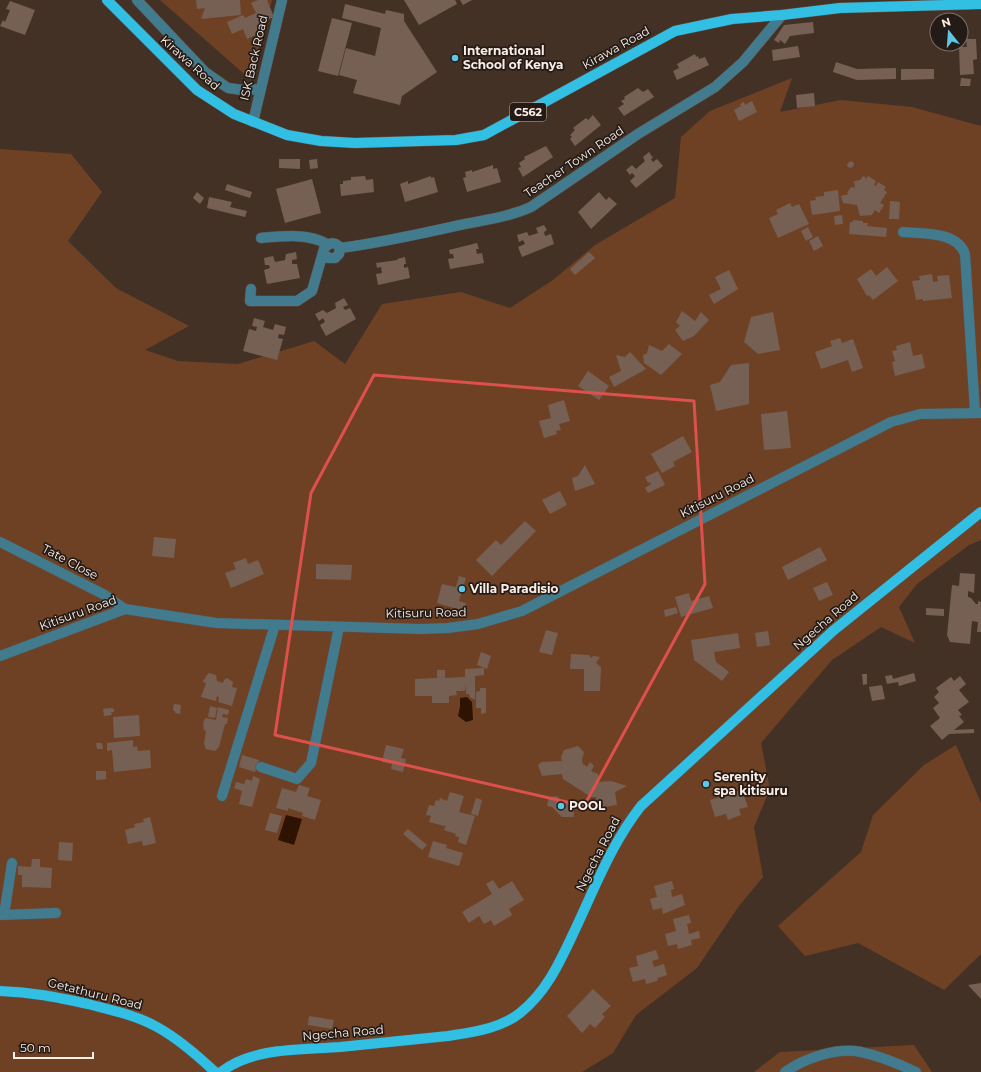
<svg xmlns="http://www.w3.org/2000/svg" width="981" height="1072" viewBox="0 0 981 1072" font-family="Montserrat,sans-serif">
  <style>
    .green { fill: #6f4124 }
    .water { fill: #2e1302 }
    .building { fill: #766054 }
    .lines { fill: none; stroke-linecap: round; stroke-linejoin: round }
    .minor-casing { stroke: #614f45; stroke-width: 11 }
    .major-casing { stroke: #614f45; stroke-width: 11 }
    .minor { stroke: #427b8d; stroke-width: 10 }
    .major { stroke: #31bfe4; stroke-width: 10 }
    .marked { fill: none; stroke: #dd504e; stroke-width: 3; stroke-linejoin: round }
    .poi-dot { fill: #5cc7e7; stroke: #241b16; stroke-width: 1.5 }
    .labels { text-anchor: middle; stroke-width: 3.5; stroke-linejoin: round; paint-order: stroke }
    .shield { fill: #241b16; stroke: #baafa8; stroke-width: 1 }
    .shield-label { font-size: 11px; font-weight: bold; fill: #fbeee6 }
    .street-label { font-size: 12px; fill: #fbeee6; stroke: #241b16 }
    .poi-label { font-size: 12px; font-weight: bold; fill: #fbeee6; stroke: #241b16; text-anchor: start }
  </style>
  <rect width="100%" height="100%" fill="#443126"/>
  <g class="green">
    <polygon points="160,0 272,0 251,80"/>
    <polygon points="792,78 780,112 841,100 912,107 981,126 981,540 969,545 917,584 899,607 915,643 881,627 832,660 761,743 770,789 754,827 763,877 739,906 697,968 636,1015 613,1053 582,1072 0,1072 0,149 71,154 102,192 68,241 116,288 189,326 145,350 178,361 238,364 314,341 345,364 382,304 461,292 510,308 553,280 595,245 675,198 681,137 710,111"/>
    <polygon points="956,745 981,803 981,954 944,990 858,943 805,956 778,926 861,852 873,815 924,765"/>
    <polygon points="914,1045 932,1072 754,1072 780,1052"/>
  </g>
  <g class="water">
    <polygon points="467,697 472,702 473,720 466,722 458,716 460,707 460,698"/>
    <polygon points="286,815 302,819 294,845 278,840"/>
  </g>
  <g class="building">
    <polygon points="196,0 240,0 241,15 201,19 205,8 197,9"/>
    <polygon points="258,0 267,0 274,17 259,24 262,32 247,39 243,29 232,34 227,22 243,15 245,18 256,13 251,3"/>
    <polygon points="404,0 455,0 457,4 419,25"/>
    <polygon points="460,0 472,0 463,5"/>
    <polygon points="10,1 35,10 25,35 0,26 3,20 5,22 10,10 6,9"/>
    <polygon points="345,4 385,14 386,10 404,14 404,21 437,72 402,96 400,105 353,93 357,80 339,75 346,48 375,56 381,28 342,18"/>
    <polygon points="332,18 352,23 338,76 318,71"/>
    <polygon points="813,22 814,33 790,36 785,44 780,40 779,43 774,40 784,25"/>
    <polygon points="966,39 976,39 977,59 973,60 974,74 960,75 959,47 967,47"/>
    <polygon points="798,46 800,57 773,61 772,50"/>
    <polygon points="695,54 696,57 698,56 699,59 705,57 709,65 677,80 673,71 679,68 677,64"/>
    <polygon points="836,62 857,69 896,68 896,79 857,80 833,72"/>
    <polygon points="901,69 934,69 934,79 901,80"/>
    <polygon points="961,78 971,79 970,86 960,86"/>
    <polygon points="638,88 643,92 648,89 654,97 624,116 618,108 624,104 621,101 625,99 624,97"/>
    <polygon points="814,93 815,106 797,108 796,95"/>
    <polygon points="752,101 757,112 739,121 734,110 741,106 740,104 744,102 745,105"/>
    <polygon points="593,115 601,125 575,146 570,139 572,137 570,135 575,130 573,128 586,118 588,120"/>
    <polygon points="546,146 553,157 523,177 518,168 521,167 519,163 525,159 524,157"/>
    <polygon points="649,152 653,158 651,159 653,162 657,159 663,166 636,188 630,181 635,176 632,173 630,175 626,170 632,165 636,169 645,161 643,157"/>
    <polygon points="279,159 300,159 300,169 279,168"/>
    <polygon points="317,159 318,168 310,169 309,160"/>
    <polygon points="851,161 854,163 853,167 850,168 847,166 848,163"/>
    <polygon points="493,165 493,169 497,168 501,182 467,192 463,178 466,177 465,172 472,170 472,172"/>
    <polygon points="365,176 366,180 373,179 374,192 341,196 340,184 343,184 343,181 351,180 351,177"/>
    <polygon points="431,176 431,178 434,177 438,192 405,202 400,184 408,181 408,184"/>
    <polygon points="863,176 866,178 865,181 868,176 876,181 874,185 876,186 878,182 886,187 884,190 887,192 880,203 884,205 879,213 875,210 872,215 860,216 857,205 843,203 841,196 849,194 847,193 851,187 855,188 854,181 860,180"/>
    <polygon points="312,179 321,213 285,223 276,189"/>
    <polygon points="227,184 252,192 250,198 225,190"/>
    <polygon points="838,190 840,211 812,215 810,201 816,200 815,197 824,196 824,192"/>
    <polygon points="197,192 204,198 200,204 193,198"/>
    <polygon points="599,192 606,200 609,197 617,204 591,229 578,212"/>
    <polygon points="209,197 232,202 230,207 247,211 245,217 207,208"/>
    <polygon points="890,201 900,202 899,219 889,219"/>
    <polygon points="790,203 792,207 799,204 809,224 778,238 769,218 778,214 776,210"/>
    <polygon points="842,215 843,224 835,225 834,216"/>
    <polygon points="853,220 863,221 863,223 868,223 867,226 887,228 886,237 849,234 850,222 853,222"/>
    <polygon points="544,225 547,230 544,232 545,236 551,234 554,244 522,257 518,247 525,244 523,240 519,242 517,235 527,232 529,236 538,233 536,228"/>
    <polygon points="808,227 813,237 806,241 801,231"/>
    <polygon points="818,236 823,246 814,251 809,241"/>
    <polygon points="477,243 479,249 476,249 477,254 482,253 484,263 450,269 448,259 454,258 453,254 450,254 449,250"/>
    <polygon points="296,252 297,259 292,260 292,264 297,264 300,278 267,284 264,270 270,268 269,265 265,265 264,258 273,256 275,262 285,260 286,254"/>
    <polygon points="589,252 595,258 575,275 570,269"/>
    <polygon points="405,257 406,264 404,264 404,268 408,267 410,278 378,285 376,274 382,273 381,267 377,268 376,263 398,260 397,259"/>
    <polygon points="887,267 898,281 873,300 869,295 867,296 857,279 871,269 876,276"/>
    <polygon points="729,270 738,289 714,304 709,295 721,289 715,277"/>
    <polygon points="932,274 933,282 938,281 937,276 949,275 952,298 923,301 923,299 916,300 912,281 920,280 919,276"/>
    <polygon points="344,298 348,305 343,307 345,310 350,308 356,319 326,336 320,325 325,322 323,318 319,321 315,314 323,310 327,313 336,308 335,303"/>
    <polygon points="682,311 695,321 701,312 709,320 694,336 683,341 675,330 680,326 676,322"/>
    <polygon points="773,312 780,350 758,354 744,342 751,317"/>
    <polygon points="254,318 265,321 263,327 273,330 275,324 286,327 284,335 279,334 278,338 283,339 277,360 243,351 249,329 256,331 257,327 252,326"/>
    <polygon points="840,338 842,343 853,339 863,368 852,372 848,360 821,369 815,352 832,346 830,341"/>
    <polygon points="910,342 913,356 922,354 925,368 895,376 892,362 895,361 892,351 897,350 896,346"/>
    <polygon points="669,344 682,354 661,375 644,363 643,355 647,353 649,345 662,351"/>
    <polygon points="630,352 646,369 614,387 609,377 621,371 616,355 625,357"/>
    <polygon points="749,363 749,404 716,411 710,385 720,382 731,365"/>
    <polygon points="588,371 609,386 599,400 578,386"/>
    <polygon points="564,400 570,421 559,424 561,430 556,431 557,434 544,438 539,421 551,418 548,405"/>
    <polygon points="787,411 791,448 764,450 761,414"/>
    <polygon points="683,436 692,452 673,462 675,466 662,473 651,454"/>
    <polygon points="585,465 595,484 575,491 572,478 578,476"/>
    <polygon points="658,471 665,485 648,493 645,488 651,484 650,482 648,483 645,477"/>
    <polygon points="560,491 567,505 550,514 542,500"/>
    <polygon points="525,521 536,531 492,576 476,560 496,540 501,545"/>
    <polygon points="154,537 176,539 174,558 152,556"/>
    <polygon points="820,547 827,560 788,580 782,567"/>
    <polygon points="246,558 248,564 258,560 264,574 231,588 225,573 236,569 233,563"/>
    <polygon points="316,564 352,565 351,580 316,579"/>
    <polygon points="960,573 975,574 974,593 968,591 968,597 971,598 976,604 978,604 978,601 981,602 981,632 977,632 978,622 972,621 970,644 950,642 947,635 952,585 959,586"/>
    <polygon points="459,576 466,578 459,601 466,603 464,611 437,603 442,584 456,587"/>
    <polygon points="827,582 833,595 819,601 813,588"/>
    <polygon points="689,593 691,601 709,596 713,608 681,617 675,597"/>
    <polygon points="676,607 678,613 665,617 664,610"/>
    <polygon points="926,608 944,609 944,616 926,615"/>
    <polygon points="546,630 558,633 552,655 539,652"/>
    <polygon points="768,631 770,645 757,647 755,633"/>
    <polygon points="738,633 740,648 714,652 716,662 729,672 722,681 694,660 691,640"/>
    <polygon points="481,652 491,656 487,669 477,665"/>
    <polygon points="571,654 589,655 591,658 593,656 600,657 596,663 601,667 600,691 584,691 584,669 570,669"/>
    <polygon points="484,668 484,675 475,676 475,700 470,697 469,694 466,694 466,683 465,691 456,691 457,695 449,696 449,703 432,703 432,696 415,696 415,679 437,678 437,670 445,670 445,678 465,677 465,669"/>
    <polygon points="209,673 216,675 217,681 223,683 224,680 227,678 233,682 232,687 237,688 232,706 218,702 219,697 217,696 216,701 201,697 206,683 203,682 204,679 205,679 206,676"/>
    <polygon points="914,673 916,681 899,686 898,682 887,684 885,676 892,675 893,679"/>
    <polygon points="862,674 867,674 867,684 863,685"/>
    <polygon points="960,676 966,684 959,690 969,702 958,710 962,715 959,716 964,722 954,730 974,729 974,733 949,734 942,740 930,726 940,718 933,708 939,703 934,697 939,692 936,688 951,677 954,681"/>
    <polygon points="882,685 885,699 872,701 869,687"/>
    <polygon points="480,688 486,688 486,713 481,714 481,708 476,708 476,692 480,691"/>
    <polygon points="174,704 181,705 180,714 175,713 175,711 173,710"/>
    <polygon points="210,706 217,708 215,718 208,717"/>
    <polygon points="218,707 229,710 228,715 223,714 222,717 228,718 227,724 225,724 219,747 215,751 206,749 204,744 206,731 204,730 203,724 205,718 216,720"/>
    <polygon points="111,708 114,709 114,712 111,712 112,715 104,716 103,709"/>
    <polygon points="139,715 140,736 114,738 113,717"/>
    <polygon points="133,740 133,747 137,746 138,751 150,750 151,768 114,772 112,750 107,751 107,743"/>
    <polygon points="96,743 102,743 103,749 97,749"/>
    <polygon points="386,745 404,749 401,758 406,759 403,772 391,769 392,764 382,762"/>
    <polygon points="578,746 584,752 582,760 583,764 587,767 590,762 594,766 591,771 598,774 598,782 611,781 627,786 615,792 617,805 597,808 596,797 591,797 563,779 562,774 542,776 538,765 542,762 562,761 561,757 564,750"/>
    <polygon points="242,755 259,760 255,772 239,767"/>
    <polygon points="96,771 106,771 106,779 96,780"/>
    <polygon points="253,776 260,779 252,807 239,804 242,791 234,788 236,782 244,784 246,779 252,781"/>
    <polygon points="299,785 310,788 307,796 321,800 315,820 302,816 303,813 288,808 288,811 276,808 282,788 296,792"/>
    <polygon points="742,790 748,807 739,809 741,815 728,820 726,814 715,817 710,800"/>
    <polygon points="450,792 464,796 459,812 475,816 466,845 458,842 459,837 455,836 456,834 444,830 446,825 444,826 429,822 431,816 426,815 429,805 434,806 436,800 439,801 440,798 447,801"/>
    <polygon points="557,796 563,802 573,801 574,817 562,817 552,807 547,806 549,797"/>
    <polygon points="476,798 482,800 478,816 471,814"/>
    <polygon points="270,813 282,816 277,833 265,830"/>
    <polygon points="150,817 156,843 143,846 142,841 128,844 125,830 135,827 134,824 144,822 143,819"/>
    <polygon points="408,829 427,845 422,850 403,834"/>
    <polygon points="433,841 447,845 446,848 463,853 459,866 428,857"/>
    <polygon points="59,842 73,843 72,861 58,860"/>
    <polygon points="32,859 40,859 40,867 52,868 51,888 22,887 22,875 18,875 18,866 31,867"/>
    <polygon points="493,880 499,889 512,881 524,900 509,909 512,915 494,926 491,920 484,924 479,916 469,923 462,912 492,894 486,884"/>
    <polygon points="672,881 674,889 671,890 672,897 682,894 685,905 663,914 662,908 653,910 650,899 657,897 654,886"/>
    <polygon points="689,915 691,923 687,924 689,934 699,931 700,938 691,940 692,945 678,949 677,944 668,946 665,934 676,931 673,919"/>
    <polygon points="656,950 659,959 652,961 654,967 664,964 667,975 658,978 657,981 646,984 645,979 633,982 629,968 638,966 636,956"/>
    <polygon points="981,983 981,999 968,985"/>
    <polygon points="593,989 611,1006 602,1014 605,1017 595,1028 590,1024 582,1033 567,1016"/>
    <polygon points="309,1016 334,1020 332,1029 308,1025"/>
  </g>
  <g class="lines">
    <defs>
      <g id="minor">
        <polyline points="137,0 205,72 228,88 242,90 260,89"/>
        <polyline points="253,122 282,0"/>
        <path d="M903,232C923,234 957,231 965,254L975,412"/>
        <path d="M261,238C282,236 309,233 327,244"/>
        <path d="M340,248C380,243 420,234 460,225C484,220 509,217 531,207L638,134L715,87L743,62L782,15"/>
        <path d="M251,289L250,301H297L312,291L324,249C329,242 335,241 340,248L339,254L335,258H328L324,253"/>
        <polyline points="0,542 105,595 125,609"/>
        <polyline points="0,656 125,609 216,623 421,629 448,628 478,624 522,611 891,422 920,414 981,413"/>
        <polyline points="261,767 297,779 311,763 339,627"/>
        <polyline points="222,796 275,625"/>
        <polyline points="0,915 56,913"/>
        <polyline points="4,915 12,863"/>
        <path d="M785,1072C805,1058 837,1047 861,1052C880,1056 899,1064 916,1072"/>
      </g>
      <g id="major">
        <polyline points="107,0 197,90 234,114 287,135 321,141 355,143 456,140 484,135 675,31 732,19 782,15 840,8 981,4"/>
        <path d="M0,991C32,992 56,997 88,1004C111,1010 136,1015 157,1027C179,1039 197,1055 215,1072"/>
        <path d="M221,1072C254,1047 300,1050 340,1047C376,1043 412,1040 448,1036C472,1032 500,1029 520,1013C546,992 559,964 573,934C594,890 611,844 641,806L834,630L981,512"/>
      </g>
    </defs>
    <use href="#minor" class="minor-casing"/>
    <use href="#major" class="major-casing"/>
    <use href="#minor" class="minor"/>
    <use href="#major" class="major"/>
  </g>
  <path class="marked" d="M374,375L694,401L705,584L584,806L275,735L311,493Z"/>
  <g class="poi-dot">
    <circle cx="455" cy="58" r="4"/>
    <circle cx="462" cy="589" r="4"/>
    <circle cx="706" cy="784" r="4"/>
    <circle cx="561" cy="806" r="4"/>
  </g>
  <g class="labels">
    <rect class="shield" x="510" y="103" width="36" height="18" rx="3"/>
    <g class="shield-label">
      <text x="528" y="116">C562</text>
    </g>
    <g class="street-label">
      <text transform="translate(616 48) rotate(-29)" y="4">Kirawa Road</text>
      <text transform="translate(254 58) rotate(-77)" y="4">ISK Back Road</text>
      <text transform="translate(190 63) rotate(42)" y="4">Kirawa Road</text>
      <text transform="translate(574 162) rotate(-34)" y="4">Teacher Town Road</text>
      <text transform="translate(717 496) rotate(-27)" y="4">Kitisuru Road</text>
      <text transform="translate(70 562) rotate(28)" y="4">Tate Close</text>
      <text transform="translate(78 613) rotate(-20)" y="4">Kitisuru Road</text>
      <text transform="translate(426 613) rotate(-1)" y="4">Kitisuru Road</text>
      <text transform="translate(826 621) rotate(-41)" y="4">Ngecha Road</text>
      <text transform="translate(598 854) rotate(-63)" y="4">Ngecha Road</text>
      <text transform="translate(95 994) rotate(14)" y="4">Getathuru Road</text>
      <text transform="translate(343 1033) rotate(-5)" y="4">Ngecha Road</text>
    </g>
    <g class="poi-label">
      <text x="463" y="55">International<tspan x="463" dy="14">School of Kenya</tspan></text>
      <text x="470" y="593">Villa Paradisio</text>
      <text x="714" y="781">Serenity<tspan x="714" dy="14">spa kitisuru</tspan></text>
      <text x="569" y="810">POOL</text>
    </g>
  </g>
  <g transform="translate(949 32) rotate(343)"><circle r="19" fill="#241b16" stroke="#7a6f69"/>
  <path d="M0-3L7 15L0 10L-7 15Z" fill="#5cc7e7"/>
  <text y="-6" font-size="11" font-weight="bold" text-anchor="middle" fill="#fbeee6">N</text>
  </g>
  <path d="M14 1052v6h79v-6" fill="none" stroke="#fbeee6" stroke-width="2"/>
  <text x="20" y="1052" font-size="12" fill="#fbeee6" stroke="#241b16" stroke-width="3" paint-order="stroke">50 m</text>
</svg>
